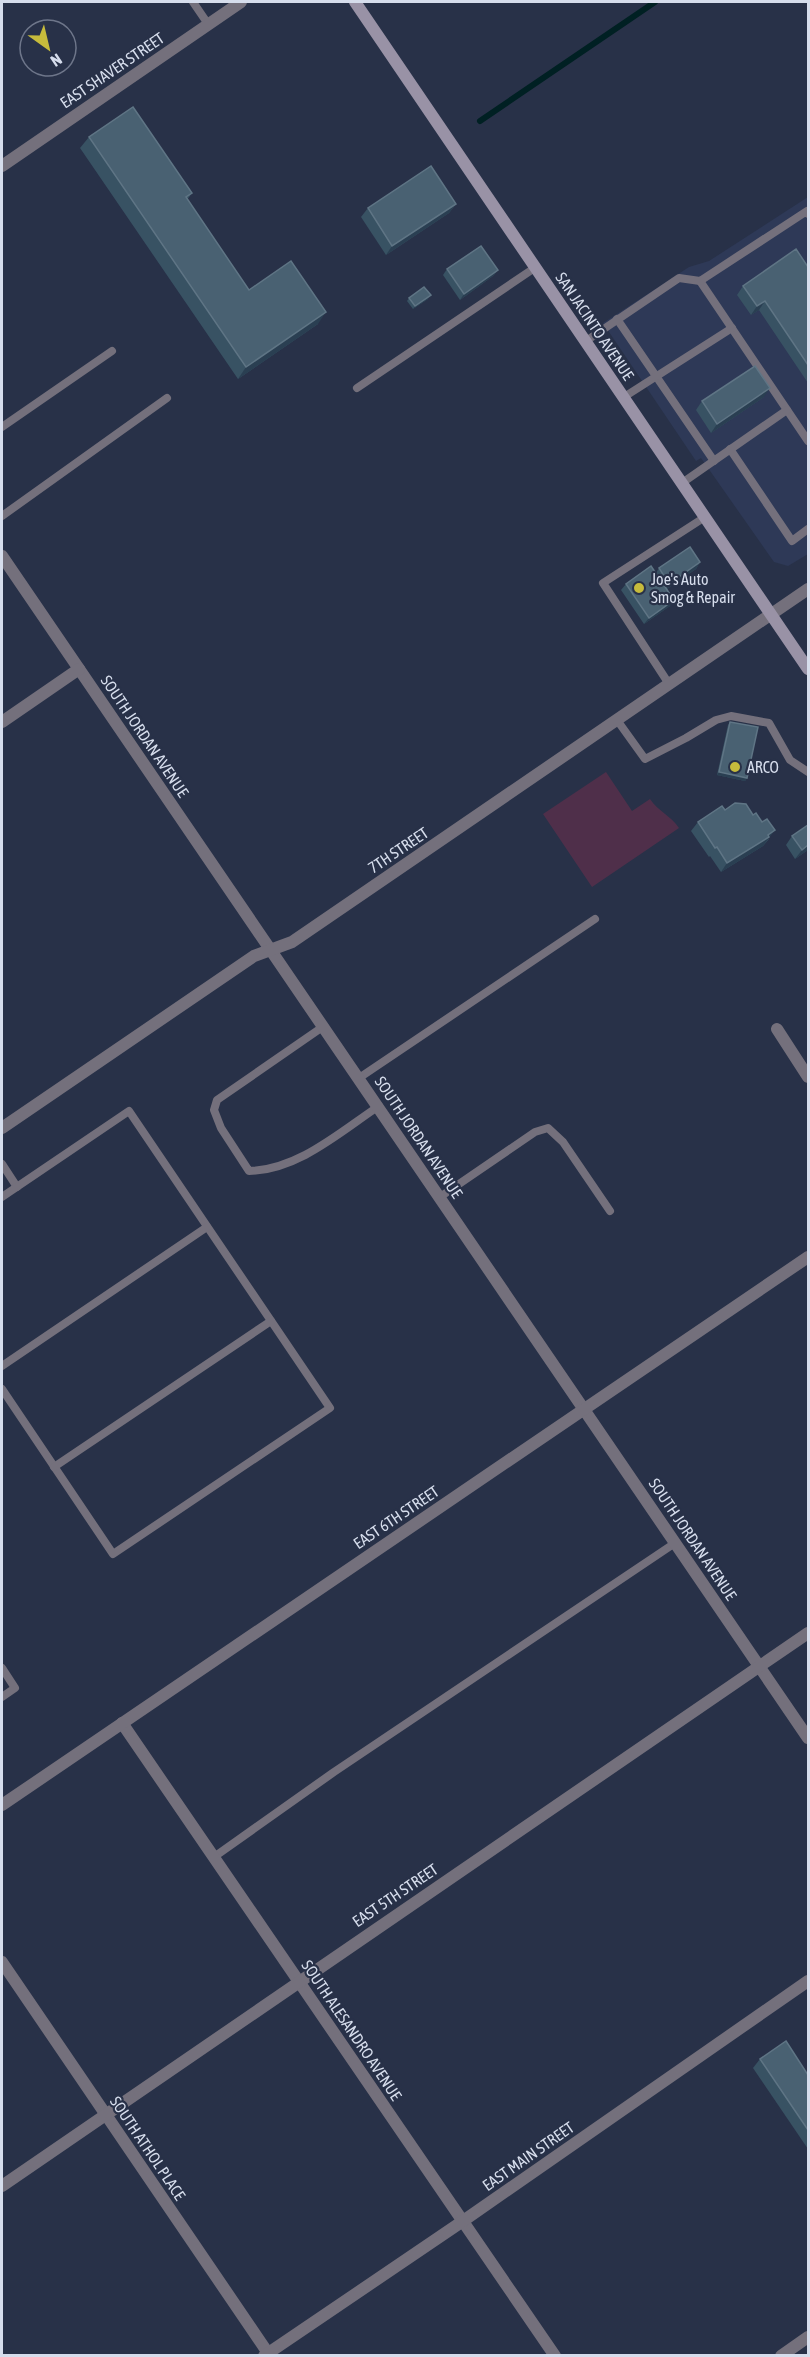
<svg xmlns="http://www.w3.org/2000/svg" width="810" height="2357" viewBox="0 0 810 2357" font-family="'Asap Condensed',sans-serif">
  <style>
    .built { fill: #2e3957 }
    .green { fill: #4f2f4a }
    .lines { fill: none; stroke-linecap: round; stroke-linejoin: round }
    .stream { stroke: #002023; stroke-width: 6 }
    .service { stroke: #74707c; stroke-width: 8 }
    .minor { stroke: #74707c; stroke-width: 12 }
    .tertiary { stroke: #74707c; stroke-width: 12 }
    .secondary { stroke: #9992a6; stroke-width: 12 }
    .wall { fill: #385263 }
    .shaded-wall { fill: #2a3f52 }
    .building { fill: #496172; stroke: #5f7585; stroke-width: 1.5 }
    .poi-dot { fill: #c6bb3c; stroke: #283148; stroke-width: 2 }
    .labels { text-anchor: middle; stroke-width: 4.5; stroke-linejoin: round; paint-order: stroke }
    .street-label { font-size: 16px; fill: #d6ddec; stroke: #283148 }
    .poi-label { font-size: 16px; fill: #d6ddec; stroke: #283148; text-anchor: start }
  </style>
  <rect width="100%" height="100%" fill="#283148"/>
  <polygon class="built" points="808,197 808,554 788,566 774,562 701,458 696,461 603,323 689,267 709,261"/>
  <path class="green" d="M606,772L632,811L650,799C658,811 671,816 679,828L592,887L543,814Z"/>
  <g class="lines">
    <polyline class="stream" points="480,121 655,2"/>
    <g class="service">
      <polyline points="193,2 208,24"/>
      <polyline points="700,281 808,441"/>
      <polyline points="617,319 714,461"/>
      <polyline points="586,341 679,278 700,281 807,211 808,214"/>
      <polyline points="357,388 536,267"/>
      <polyline points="624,397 732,328"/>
      <polyline points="2,427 112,351"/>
      <polyline points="730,449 792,541 808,529"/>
      <polyline points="682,483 787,410"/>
      <polyline points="2,516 167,398"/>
      <polyline points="669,684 603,583 705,517"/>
      <polyline points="617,720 645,759 686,738 716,720 731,716 769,723 790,760 808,772"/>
      <path d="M324,1026L217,1100L214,1110L221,1128L249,1171C298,1170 340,1132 379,1106"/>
      <polyline points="359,1078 595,919"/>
      <polyline points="2,1164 17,1187"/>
      <polyline points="2,1197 129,1111 330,1408 113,1554 2,1389"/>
      <polyline points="440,1197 535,1132 548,1128 563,1142 610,1211"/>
      <polyline points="2,1366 207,1227"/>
      <polyline points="54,1467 271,1321"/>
      <polyline points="2,1668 15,1688 2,1697"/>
      <polyline points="214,1857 334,1772 675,1543"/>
    </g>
    <g class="minor">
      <polyline points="2,556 808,1738"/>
      <polyline points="2,722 79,669"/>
      <polyline points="777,1029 808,1077"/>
      <polyline points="122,1723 555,2356"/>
      <polyline points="2,1805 808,1257"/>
      <polyline points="2,1962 268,2353"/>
      <polyline points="2,2186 808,1633"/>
      <polyline points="781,2356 808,2337"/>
    </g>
    <g class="tertiary">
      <polyline points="2,166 241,2"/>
      <polyline points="2,1128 254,956 292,942 808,589"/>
      <polyline points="264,2356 463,2221 808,1981"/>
    </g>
    <polyline class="secondary" points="355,2 808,669"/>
  </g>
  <g class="wall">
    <polygon points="89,137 192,193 187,200 249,290 318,324 238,379 80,148"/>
    <polygon points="456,204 449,213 386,255 361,217 368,208"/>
    <polygon points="808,267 808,383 759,310 751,315 737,295 743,286"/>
    <polygon points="447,269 498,270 493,276 460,300 443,275"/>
    <polygon points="409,298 428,299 413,309 407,301"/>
    <polygon points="764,397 711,433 696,410 702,401"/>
    <polygon points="700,562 696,569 667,589 670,606 644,624 621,590 626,584 656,573 659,568"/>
    <polygon points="730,722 747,778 745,781 717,775 728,725"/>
    <polygon points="725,810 769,839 763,846 721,872 710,856 709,857 691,831 698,822"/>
    <polygon points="808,824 808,850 795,859 786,845 792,836 807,826"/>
    <polygon points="760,2059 808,2075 808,2149 753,2068"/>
  </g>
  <g class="shaded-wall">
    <polygon points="456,204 449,213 386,255 392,246"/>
    <polygon points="498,270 493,276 460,300 464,294"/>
    <polygon points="431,295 428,299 413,309 415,306"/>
    <polygon points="765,301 759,310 751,315 757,306"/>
    <polygon points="326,312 318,324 238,379 246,367"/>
    <polygon points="770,388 764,397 711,433 717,424"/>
    <polygon points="700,562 696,569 665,590 669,584"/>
    <polygon points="674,600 670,606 644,624 649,618"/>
    <polygon points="719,772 747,778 745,781 717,775"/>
    <polygon points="775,830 763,846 721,872 727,863"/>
    <polygon points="808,845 808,850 795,859 802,850"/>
  </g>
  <g class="building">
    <polygon points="133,107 192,193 186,197 249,290 291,261 326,312 246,367 89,137"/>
    <polygon points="431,166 456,204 392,246 368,208"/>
    <polygon points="481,246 498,270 464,294 447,269"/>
    <polygon points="796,249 808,267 808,365 765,301 757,306 743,286"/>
    <polygon points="424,287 431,295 415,306 409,298"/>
    <polygon points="755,366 770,388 717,424 702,401"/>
    <polygon points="690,547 700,562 669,584 659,568"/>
    <polygon points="651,566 674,600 649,618 626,584"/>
    <polygon points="730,722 758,727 747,778 719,772"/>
    <polygon points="735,803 746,804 753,815 756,813 762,822 767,819 775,830 768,835 769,837 727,863 717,847 715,848 698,822 722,806 725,810"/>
    <polygon points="808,825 808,845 802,850 792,836"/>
    <polygon points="786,2041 808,2075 808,2130 760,2059"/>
  </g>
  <g class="poi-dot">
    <circle cx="639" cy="588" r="6"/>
    <circle cx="735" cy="767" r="6"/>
  </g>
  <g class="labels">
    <g class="street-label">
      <text transform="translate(112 70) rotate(-34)" y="6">EAST SHAVER STREET</text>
      <text transform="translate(595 326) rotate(56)" y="6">SAN JACINTO AVENUE</text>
      <text transform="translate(145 736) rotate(56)" y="6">SOUTH JORDAN AVENUE</text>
      <text transform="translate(398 850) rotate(-34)" y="6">7TH STREET</text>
      <text transform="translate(419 1137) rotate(56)" y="6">SOUTH JORDAN AVENUE</text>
      <text transform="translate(396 1517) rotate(-34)" y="6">EAST 6TH STREET</text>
      <text transform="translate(693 1539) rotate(56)" y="6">SOUTH JORDAN AVENUE</text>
      <text transform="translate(395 1895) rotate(-34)" y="6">EAST 5TH STREET</text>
      <text transform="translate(352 2030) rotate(56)" y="6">SOUTH ALESANDRO AVENUE</text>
      <text transform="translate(148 2148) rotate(56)" y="6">SOUTH ATHOL PLACE</text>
      <text transform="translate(528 2156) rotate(-35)" y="6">EAST MAIN STREET</text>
    </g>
    <g class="poi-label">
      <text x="651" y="585">Joe's Auto<tspan x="651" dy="18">Smog &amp; Repair</tspan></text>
      <text x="747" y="773">ARCO</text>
    </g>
  </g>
  <rect width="810" height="2357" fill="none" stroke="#d6ddec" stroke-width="6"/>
  <g transform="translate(48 48) rotate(146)"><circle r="28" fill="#283148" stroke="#6e768a" stroke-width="1.5"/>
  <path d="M0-4.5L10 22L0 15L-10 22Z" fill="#c6bb3c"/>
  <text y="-9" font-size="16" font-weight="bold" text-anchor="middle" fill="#d6ddec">N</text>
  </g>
</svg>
